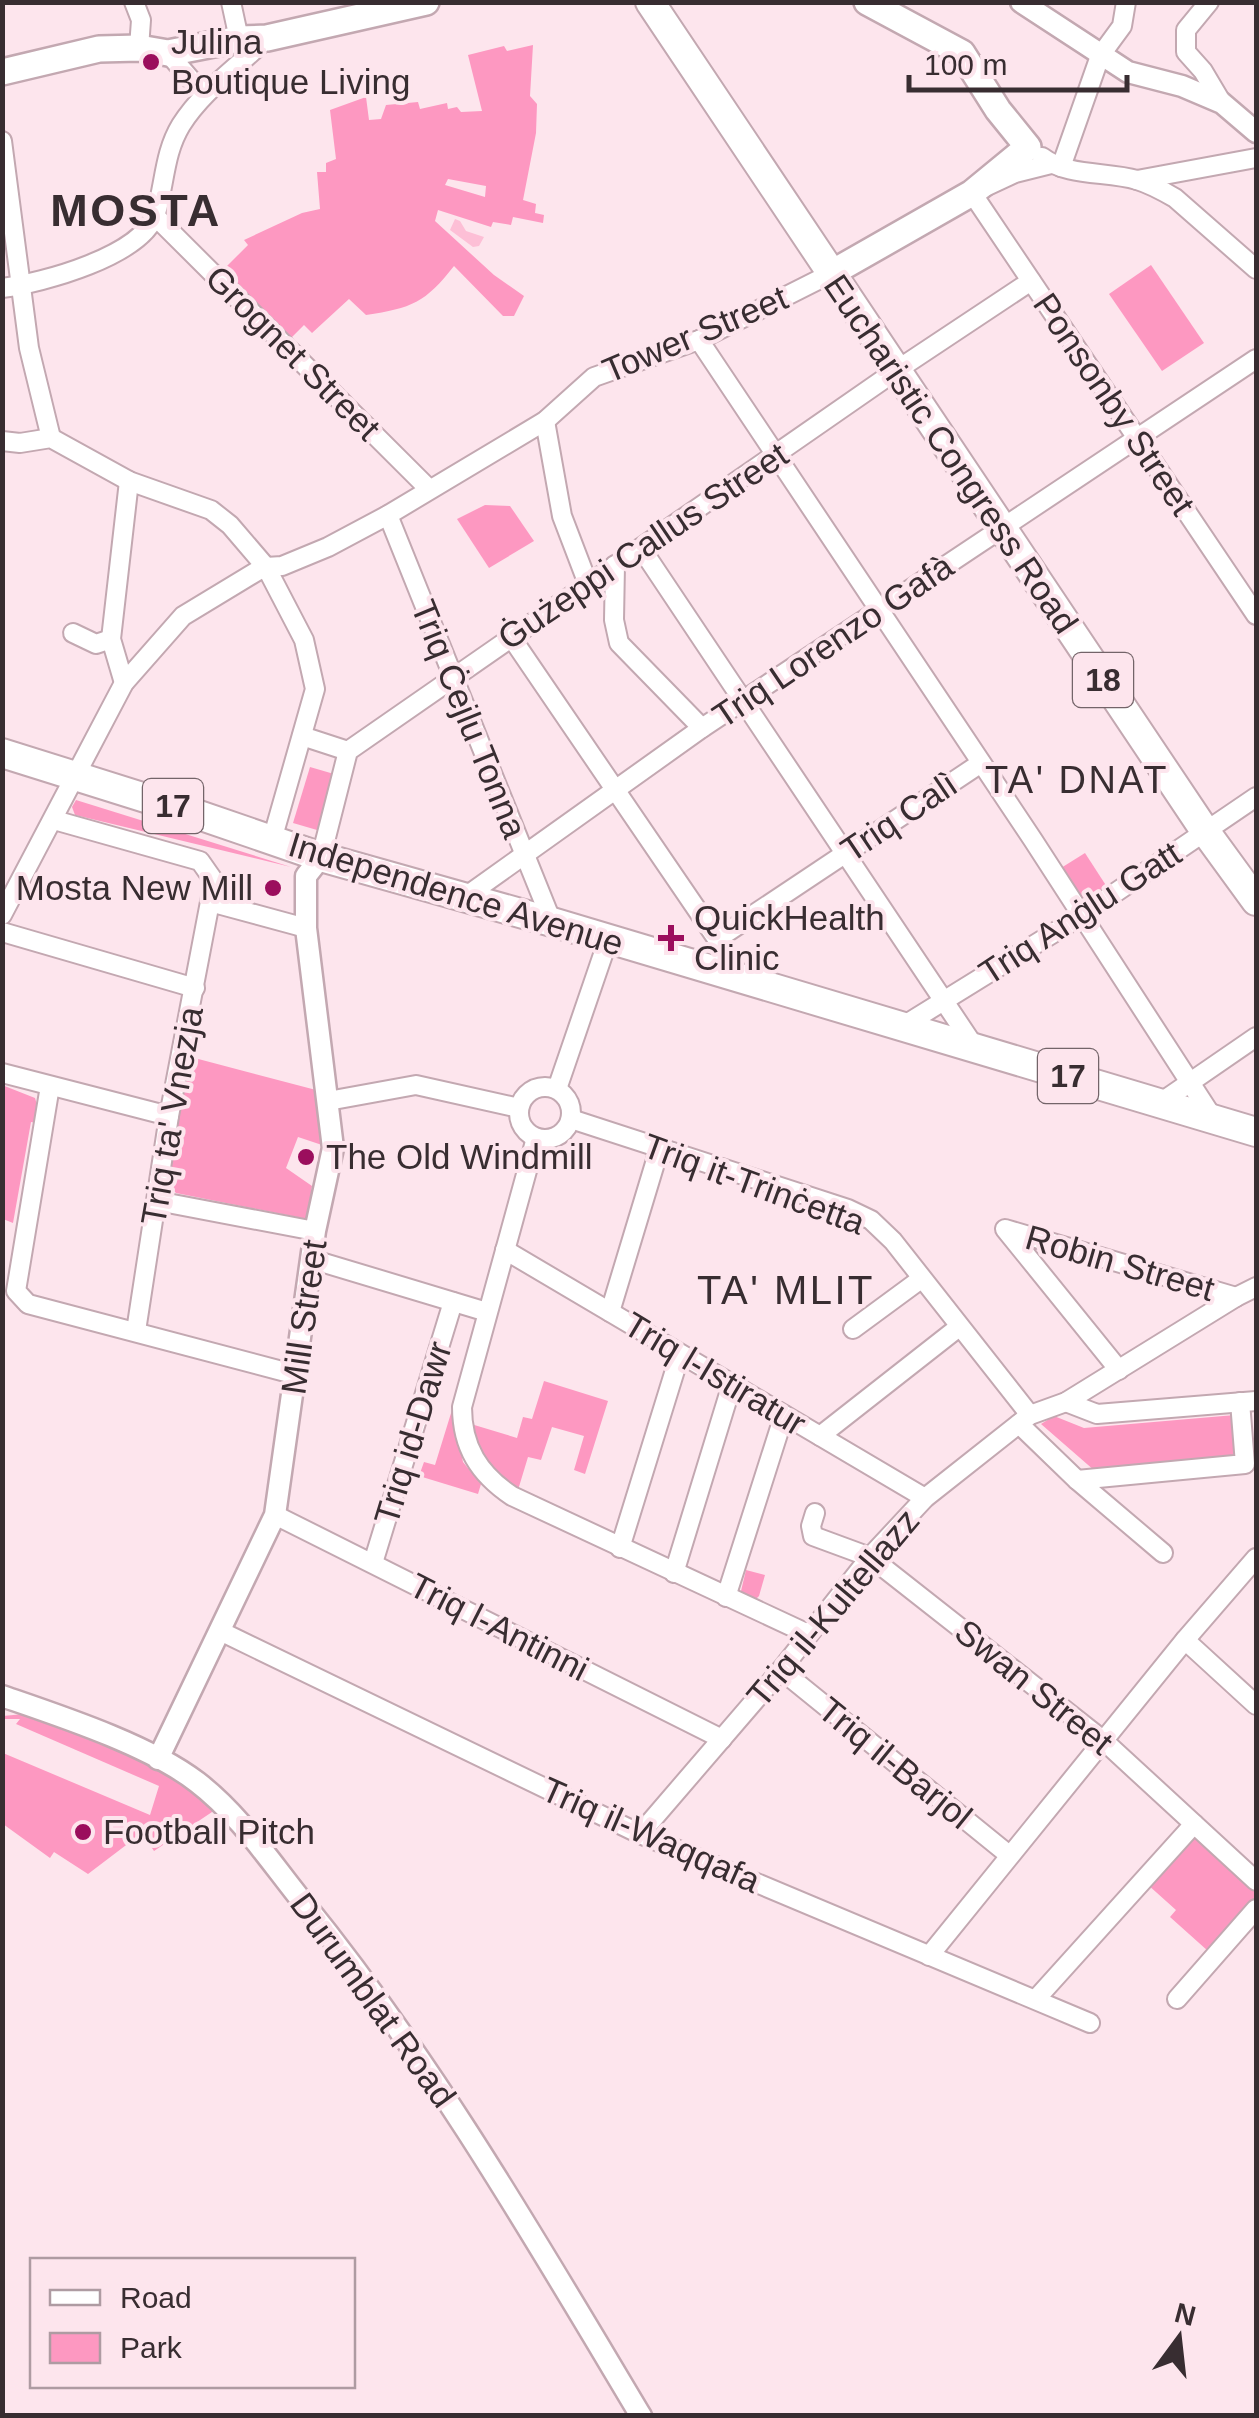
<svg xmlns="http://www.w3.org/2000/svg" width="1259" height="2418" viewBox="0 0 1259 2418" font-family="Helvetica,sans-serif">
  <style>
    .green { fill: #fd98c1; fill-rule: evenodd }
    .water { fill: #fdbfd6 }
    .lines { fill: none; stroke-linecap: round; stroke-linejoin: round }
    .minor-casing { stroke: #c3a8b1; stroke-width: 22 }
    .tertiary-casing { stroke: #c3a8b1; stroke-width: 25 }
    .secondary-casing { stroke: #c3a8b1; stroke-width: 30 }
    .primary-casing { stroke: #c3a8b1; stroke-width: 32 }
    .minor { stroke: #fff; stroke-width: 18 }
    .tertiary { stroke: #fff; stroke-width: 20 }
    .secondary { stroke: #fff; stroke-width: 25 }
    .primary { stroke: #fff; stroke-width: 28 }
    .poi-dot { fill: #9b0e5d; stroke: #fde5ed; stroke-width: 4 }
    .labels { text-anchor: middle; stroke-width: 8; stroke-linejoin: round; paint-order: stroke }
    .shield { fill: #fde5ed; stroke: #736469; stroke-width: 2.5 }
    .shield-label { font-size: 32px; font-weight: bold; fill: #382d31 }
    .poi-label { font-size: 35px; fill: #382d31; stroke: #fde5ed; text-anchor: start }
    .street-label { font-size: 35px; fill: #382d31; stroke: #fde5ed }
    .neighbourhood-label { font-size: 38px; letter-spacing: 2.5px; fill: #382d31; stroke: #fde5ed }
    .quarter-label { font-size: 40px; letter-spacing: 2.5px; fill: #382d31; stroke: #fde5ed }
    .district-label { font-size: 45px; font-weight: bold; letter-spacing: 2.5px; fill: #382d31; stroke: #fde5ed }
  </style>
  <rect width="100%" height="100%" fill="#fde5ed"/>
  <g class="green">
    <path d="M533,45L530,96L537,104L536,133L523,200L536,204L535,213L544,215L543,223L513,217L511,225L493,222L491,227L438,210L435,221L494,275L524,296L514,316H503L454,266C425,303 412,308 366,315L349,299L312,333L304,325L289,340L221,272L248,245L244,240L302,213L320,209L317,172H326V163L336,159L330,110L366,97L369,120L381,119L386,105L418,102L420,109L447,103L448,109L457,107L461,112L482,111L468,55L504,46L507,51ZM448,179L486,186L485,197L445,185Z"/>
    <polygon points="1151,265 1204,343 1162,371 1109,294"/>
    <polygon points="485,505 510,506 534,541 489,568 457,519"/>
    <polygon points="310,767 334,774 317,830 293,823"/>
    <polygon points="76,800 291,867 75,815 72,807"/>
    <polygon points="1085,853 1107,887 1084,904 1061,868"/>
    <polygon points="187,1056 316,1090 325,1146 298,1137 286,1168 312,1186 307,1219 176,1193 166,1182"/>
    <polygon points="2,1085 35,1098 38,1108 37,1123 31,1122 13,1223 3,1219"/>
    <polygon points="544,1381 608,1401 585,1474 574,1470 584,1436 552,1427 541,1460 528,1457 518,1490 476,1454 471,1424 517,1438 523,1417 532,1419"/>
    <polygon points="452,1410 463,1462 481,1484 478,1494 419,1476 424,1462 435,1465"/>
    <polygon points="1235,1415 1238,1458 1095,1471 1041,1424 1054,1416 1084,1428"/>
    <polygon points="746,1570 765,1575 759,1596 754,1601 741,1591"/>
    <path d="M34,1713L39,1719C100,1743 169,1760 215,1810L154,1851L142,1833L88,1874L54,1852L50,1858L3,1824V1753L150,1815L159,1786L16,1724L20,1719H3V1716Z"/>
    <polygon points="1192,1834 1256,1892 1256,1898 1208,1951 1170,1917 1176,1910 1147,1884"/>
  </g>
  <polygon class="water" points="455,219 460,221 466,231 484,237 479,246 473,247 450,230"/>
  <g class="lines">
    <defs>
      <g id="minor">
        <polyline points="134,2 141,20 139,48"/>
        <polyline points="231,2 239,39"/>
        <polyline points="1209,2 1186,30 1186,52 1203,71 1222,103"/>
        <polyline points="168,53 198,88 206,92"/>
        <polyline points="2,141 29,348 51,438"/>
        <path d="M1042,157C1068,177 1106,171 1137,180C1150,184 1163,191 1175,198L1256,269"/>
        <polyline points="1051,164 1015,173 972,193 1256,615"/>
        <polyline points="1061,167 1100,56 1122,26 1126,2"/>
        <polyline points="1137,180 1256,158"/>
        <polyline points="156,217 429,489"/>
        <path d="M2,288C42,283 143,256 156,213C165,183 164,153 181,125C203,90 238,67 267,38"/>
        <polyline points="699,340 1033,840 1213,1118"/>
        <polyline points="545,421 562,516 588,584"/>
        <polyline points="2,441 20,443 51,438 129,481 211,510 230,525 266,567 304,640 315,689 272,840"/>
        <polyline points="388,515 552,922"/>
        <polyline points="641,548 976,1049"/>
        <polyline points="615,565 614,620 619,643 702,728"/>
        <polyline points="266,567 282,566 328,547 388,515 545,421 594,377 699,340 830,274"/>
        <polyline points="73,633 96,644 111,639"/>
        <polyline points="511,637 717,939 737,978"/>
        <polyline points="124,683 111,639 129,481"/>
        <polyline points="302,736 348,751"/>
        <polyline points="54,820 200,861 214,881 169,1116 136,1331"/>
        <polyline points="321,857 348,751 897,370 1031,281"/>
        <polyline points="465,897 702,728 1256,359"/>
        <polyline points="210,902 306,928"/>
        <polyline points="2,915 124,683 183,616 259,570"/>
        <polyline points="2,932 195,988"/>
        <polyline points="717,939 981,763"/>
        <polyline points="903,1026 1081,916 1256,797"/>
        <polyline points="2,1073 169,1116"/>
        <polyline points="50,1086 16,1291 28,1304 297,1375"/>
        <circle cx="545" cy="1113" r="26"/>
        <polyline points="557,1089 608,940"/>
        <polyline points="328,1101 416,1085 519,1108"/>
        <polyline points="1160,1103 1256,1037"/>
        <polyline points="571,1119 848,1209 871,1220 893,1241 1030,1415"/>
        <path d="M536,1138L462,1407C462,1447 479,1474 512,1496L808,1634"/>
        <polyline points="157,1201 315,1231"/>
        <polyline points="505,1250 925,1498"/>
        <polyline points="311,1259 487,1312"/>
        <polyline points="610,1312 659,1150"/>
        <polyline points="853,1329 921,1279"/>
        <polyline points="1119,1370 1005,1229 1236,1297"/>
        <polyline points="1066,1402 1097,1414 1256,1401"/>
        <polyline points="1019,1424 1077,1480 1163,1553"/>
        <polyline points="820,1436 959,1327"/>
        <polyline points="1077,1480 1245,1464 1240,1402"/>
        <polyline points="815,1513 811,1526 813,1536 870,1557 1104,1741 1256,1881"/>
        <polyline points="275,1515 722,1739"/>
        <polyline points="620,1548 680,1354"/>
        <polyline points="373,1563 453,1302"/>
        <polyline points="674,1573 732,1384"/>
        <polyline points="726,1597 784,1415"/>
        <polyline points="220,1631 640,1834 1090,2023"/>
        <polyline points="1185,1640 1256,1705"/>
        <polyline points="781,1670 1009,1855"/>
        <polyline points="640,1834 781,1670 870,1557 925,1498 1030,1415 1066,1402 1236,1297 1256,1287"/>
        <polyline points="929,1956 1185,1640 1256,1558"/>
        <polyline points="1036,1999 1194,1824"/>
        <polyline points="1177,1999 1256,1909"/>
      </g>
      <g id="tertiary">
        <polyline points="1021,2 1128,72 1182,86 1222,103 1256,132"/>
        <path d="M2,1696C60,1716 149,1745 197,1782C239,1814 269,1860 302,1901C432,2061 535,2239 641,2416"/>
        <polyline points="158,1759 275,1515 315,1231 333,1148 306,928 306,876 321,857"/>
      </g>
      <g id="secondary">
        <polyline points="2,72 99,49 139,48 168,53 239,39 267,38 426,2"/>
        <polyline points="830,274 972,193 1028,147 998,110 962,53 867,2"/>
      </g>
      <g id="primary">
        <polyline points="650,2 1205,831 1256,901"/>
        <polyline points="2,753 190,812 321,857 552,922 1256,1132"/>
      </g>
    </defs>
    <use href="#minor" class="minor-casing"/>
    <use href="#tertiary" class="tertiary-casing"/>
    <use href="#secondary" class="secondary-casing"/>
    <use href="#primary" class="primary-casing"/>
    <use href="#minor" class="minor"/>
    <use href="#tertiary" class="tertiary"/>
    <use href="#secondary" class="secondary"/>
    <use href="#primary" class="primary"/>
  </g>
  <g class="poi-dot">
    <circle cx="151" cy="62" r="10"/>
    <circle cx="273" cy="888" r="10"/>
    <path d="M666 923h10v10h10v10h-10v10h-10v-10h-10v-10h10z"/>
    <circle cx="306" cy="1157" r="10"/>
    <circle cx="83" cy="1832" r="10"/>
  </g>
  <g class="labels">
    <g class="shield">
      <rect x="1073" y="653" width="60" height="54" rx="8"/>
      <rect x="143" y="779" width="60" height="54" rx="8"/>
      <rect x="1038" y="1049" width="60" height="54" rx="8"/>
    </g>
    <g class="shield-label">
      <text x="1103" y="691">18</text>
      <text x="173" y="817">17</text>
      <text x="1068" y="1087">17</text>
    </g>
    <g class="poi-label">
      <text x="171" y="54">Julina<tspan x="171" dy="40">Boutique Living</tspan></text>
      <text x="253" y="900" text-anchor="end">Mosta New Mill</text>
      <text x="694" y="930">QuickHealth<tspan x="694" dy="40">Clinic</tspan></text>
      <text x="326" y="1169">The Old Windmill</text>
      <text x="103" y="1844">Football Pitch</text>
    </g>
    <g class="street-label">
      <text transform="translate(695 334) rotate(-23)" y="12">Tower Street</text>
      <text transform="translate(293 353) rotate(45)" y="12">Grognet Street</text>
      <text transform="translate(1114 404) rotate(56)" y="12">Ponsonby Street</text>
      <text transform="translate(951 454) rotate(56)" y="12">Eucharistic Congress Road</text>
      <text transform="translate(643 546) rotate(-34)" y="12">Ġużeppi Callus Street</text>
      <text transform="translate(833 641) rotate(-34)" y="12">Triq Lorenzo Gafà</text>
      <text transform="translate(469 719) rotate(68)" y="12">Triq Ċejlu Tonna</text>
      <text transform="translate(899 817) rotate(-34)" y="12">Triq Calì</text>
      <text transform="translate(456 894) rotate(17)" y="12">Independence Avenue</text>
      <text transform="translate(1080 913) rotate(-33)" y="12">Triq Anġlu Gatt</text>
      <text transform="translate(172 1116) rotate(-80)" y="12">Triq ta' Vnezja</text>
      <text transform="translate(754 1184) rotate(20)" y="12">Triq it-Trinċetta</text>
      <text transform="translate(1120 1263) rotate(16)" y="12">Robin Street</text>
      <text transform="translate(304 1317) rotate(-82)" y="12">Mill Street</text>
      <text transform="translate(715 1374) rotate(31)" y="12">Triq l-Istiratur</text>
      <text transform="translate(413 1433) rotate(-73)" y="12">Triq id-Dawr</text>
      <text transform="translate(833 1608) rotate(-50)" y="12">Triq il-Kultellazz</text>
      <text transform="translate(499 1627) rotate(27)" y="12">Triq l-Antinni</text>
      <text transform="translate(1034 1687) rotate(39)" y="12">Swan Street</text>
      <text transform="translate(895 1763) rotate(39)" y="12">Triq il-Barjol</text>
      <text transform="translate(651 1835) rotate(24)" y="12">Triq il-Waqqafa</text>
      <text transform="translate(373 2000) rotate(54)" y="12">Durumblat Road</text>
    </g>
    <g class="neighbourhood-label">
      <text x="1077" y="793">TA' DNAT</text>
    </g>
    <g class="quarter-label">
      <text x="786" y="1304">TA' MLIT</text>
    </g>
    <g class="district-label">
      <text x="136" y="226">MOSTA</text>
    </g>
  </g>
  <rect width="1259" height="2418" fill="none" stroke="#382d31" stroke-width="10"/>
  <rect x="30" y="2258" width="325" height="130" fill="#fde5ed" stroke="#ae9ba2" stroke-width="2.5"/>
  <rect x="50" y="2290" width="50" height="15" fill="#ffffff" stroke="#ae9ba2" stroke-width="2.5"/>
  <text x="120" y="2308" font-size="30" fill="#382d31">Road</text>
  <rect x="50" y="2333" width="50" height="30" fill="#fd98c1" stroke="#ae9ba2" stroke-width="2.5"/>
  <text x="120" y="2358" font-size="30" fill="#382d31">Park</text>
  <g transform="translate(1179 2338) rotate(15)" stroke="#fde5ed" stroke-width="8" paint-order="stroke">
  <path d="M0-8L18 38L0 25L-18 38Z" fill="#382d31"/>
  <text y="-15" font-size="28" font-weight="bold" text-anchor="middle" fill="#382d31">N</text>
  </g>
  <path d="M909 75v15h218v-15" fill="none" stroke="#382d31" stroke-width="5"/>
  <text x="924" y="75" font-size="30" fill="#382d31" stroke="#fde5ed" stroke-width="8" paint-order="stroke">100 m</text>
</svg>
